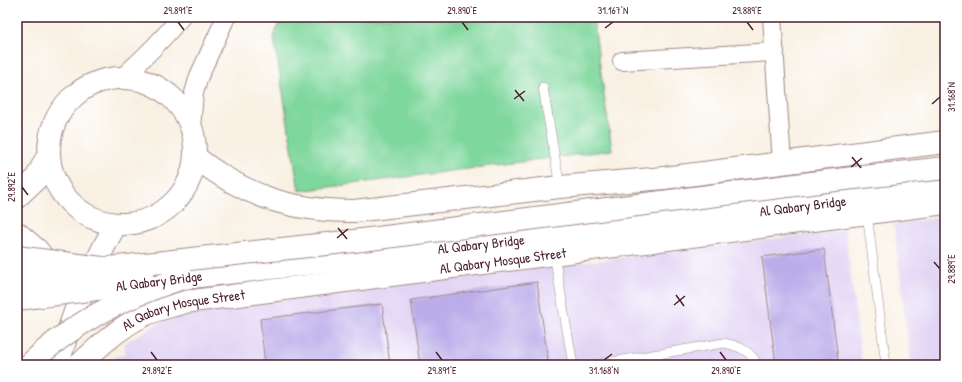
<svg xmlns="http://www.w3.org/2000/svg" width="962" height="382" viewBox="0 0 962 382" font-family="'Patrick Hand',sans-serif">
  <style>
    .built { fill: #e1d4f4 }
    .green { fill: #7ed79c; stroke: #647b64 }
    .building { fill: #bbadea }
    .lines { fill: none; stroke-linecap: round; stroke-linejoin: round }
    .lane-casing { stroke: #a18886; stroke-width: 10 }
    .street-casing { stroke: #a18886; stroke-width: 20 }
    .secondary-casing { stroke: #a18886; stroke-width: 24 }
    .primary-casing { stroke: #a18886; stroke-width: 24 }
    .lane { stroke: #fff; stroke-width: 9 }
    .street { stroke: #fff; stroke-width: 18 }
    .secondary { stroke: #fff; stroke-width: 22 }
    .primary { stroke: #fff; stroke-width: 22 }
    .primary-bridge-casing { stroke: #a18886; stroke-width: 24; stroke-linecap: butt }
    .highway-bridge-casing { stroke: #a18886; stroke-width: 24; stroke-linecap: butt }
    .primary-bridge { stroke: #fff; stroke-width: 22 }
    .highway-bridge { stroke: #fff; stroke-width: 22 }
    .ticks { fill: none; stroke: #4a1f2b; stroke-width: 1.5 }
    .labels { text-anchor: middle; stroke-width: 3.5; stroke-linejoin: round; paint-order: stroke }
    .street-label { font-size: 14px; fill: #4a1f2b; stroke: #fff }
    .neatline { fill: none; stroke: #4a1f2b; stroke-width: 1.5 }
    .ticks-label { font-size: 10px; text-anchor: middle; fill: #4a1f2b }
  </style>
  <rect width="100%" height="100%" fill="#fff"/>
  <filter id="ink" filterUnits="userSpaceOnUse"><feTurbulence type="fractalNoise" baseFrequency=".025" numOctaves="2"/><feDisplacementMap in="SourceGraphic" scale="8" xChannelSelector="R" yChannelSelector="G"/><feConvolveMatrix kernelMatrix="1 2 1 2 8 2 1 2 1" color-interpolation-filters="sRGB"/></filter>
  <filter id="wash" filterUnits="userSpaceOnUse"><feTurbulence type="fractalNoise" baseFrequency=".012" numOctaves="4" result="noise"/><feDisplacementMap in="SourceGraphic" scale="16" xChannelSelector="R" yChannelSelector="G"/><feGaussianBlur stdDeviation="0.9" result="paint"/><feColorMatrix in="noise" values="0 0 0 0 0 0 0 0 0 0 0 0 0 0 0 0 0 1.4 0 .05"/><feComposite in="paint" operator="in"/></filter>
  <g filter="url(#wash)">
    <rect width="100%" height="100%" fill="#f8f0e2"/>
    <g class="built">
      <polygon points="945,217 945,365 911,365 894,224"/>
      <polygon points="845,230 862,365 116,365 115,357 125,354 125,343 162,321 190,311"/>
    </g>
    <polygon class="green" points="280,17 593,17 612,150 299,191 274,38"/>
    <g id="blocks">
      <g class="building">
        <polygon points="824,249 838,360 802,365 776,365 762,257"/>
        <polygon points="537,282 548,361 517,365 420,365 411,300"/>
        <polygon points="382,304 390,365 265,365 260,319"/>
      </g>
    </g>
  </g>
  <g filter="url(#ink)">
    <use href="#blocks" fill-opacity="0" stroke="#a18886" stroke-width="1"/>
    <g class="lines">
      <defs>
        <g id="lane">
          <polyline points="543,87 560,187"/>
          <polyline points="867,213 886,365"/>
          <polyline points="554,254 573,365"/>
          <path d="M593,365L724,343C738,346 751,350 757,365"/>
        </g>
        <g id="street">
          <polyline points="772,17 782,163"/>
          <polyline points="622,61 775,52"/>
          <path d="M123,77C144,58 163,39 181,17"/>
          <polyline points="191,128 194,93 199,76 226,17"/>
        </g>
        <g id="secondary">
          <circle cx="122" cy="151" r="73"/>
          <path d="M195,157C245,196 290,211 354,211L560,187L664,178L945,142"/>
          <polyline points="17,197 36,179 48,155"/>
          <polyline points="17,233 37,250 54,271"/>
          <path d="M58,365C71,315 91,269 116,224"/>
          <path id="s1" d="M79,365C99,346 121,326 146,314C158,309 172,306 185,302L945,203"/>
        </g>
        <g id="primary">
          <path id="s2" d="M183,278L677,222L945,188"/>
        </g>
      </defs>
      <use href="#lane" class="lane-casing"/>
      <use href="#street" class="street-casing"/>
      <use href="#secondary" class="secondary-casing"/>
      <use href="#primary" class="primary-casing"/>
      <use href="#lane" class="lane"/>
      <use href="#street" class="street"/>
      <use href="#secondary" class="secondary"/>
      <use href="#primary" class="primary"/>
      <defs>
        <g id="primary-bridge">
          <polyline points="17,278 354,241 827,181 945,168"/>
          <polyline points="17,299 145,283"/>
          <path d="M29,365C72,322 126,296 183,278"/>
        </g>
        <polyline id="highway-bridge" points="17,257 102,268"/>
      </defs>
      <use href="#primary-bridge" class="primary-bridge-casing"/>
      <use href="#highway-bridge" class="highway-bridge-casing"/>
      <use href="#primary-bridge" class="primary-bridge"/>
      <use href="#highway-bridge" class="highway-bridge"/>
    </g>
  </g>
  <path class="ticks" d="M178,22L184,30M462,22L468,30M747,22L753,30M605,28L613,22M515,90L524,101M514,99L525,91M932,104L940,97M852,157L861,168M851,167L862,158M22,187L28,195M338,228L347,239M337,238L348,229M934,262L940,269M676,295L684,306M674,305L685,296M151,352L157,360M436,352L442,360M720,352L726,360M604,360L612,354"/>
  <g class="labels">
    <g class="street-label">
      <text dy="5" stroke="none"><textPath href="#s2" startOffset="624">Al Qabary Bridge</textPath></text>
      <text dy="5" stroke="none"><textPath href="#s2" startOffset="300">Al Qabary Bridge</textPath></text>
      <text dy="5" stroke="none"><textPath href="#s1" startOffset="446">Al Qabary Mosque Street</textPath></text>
      <text transform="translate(159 281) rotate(-7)" y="5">Al Qabary Bridge</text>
      <text dy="5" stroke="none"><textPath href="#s1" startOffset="122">Al Qabary Mosque Street</textPath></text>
    </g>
  </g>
  <rect width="962" height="382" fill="none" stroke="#fff" stroke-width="44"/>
  <rect x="22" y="22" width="918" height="338" class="neatline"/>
  <g class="ticks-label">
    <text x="178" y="14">29.891°E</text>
    <text x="462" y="14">29.890°E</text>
    <text x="613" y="14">31.167°N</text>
    <text x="747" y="14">29.889°E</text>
    <text transform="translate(951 97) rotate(-90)" y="4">31.168°N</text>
    <text transform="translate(11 187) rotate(-90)" y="4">29.892°E</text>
    <text transform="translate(951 269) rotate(-90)" y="4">29.889°E</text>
    <text x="157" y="374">29.892°E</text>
    <text x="442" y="374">29.891°E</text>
    <text x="604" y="374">31.168°N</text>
    <text x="726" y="374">29.890°E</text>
  </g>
</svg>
